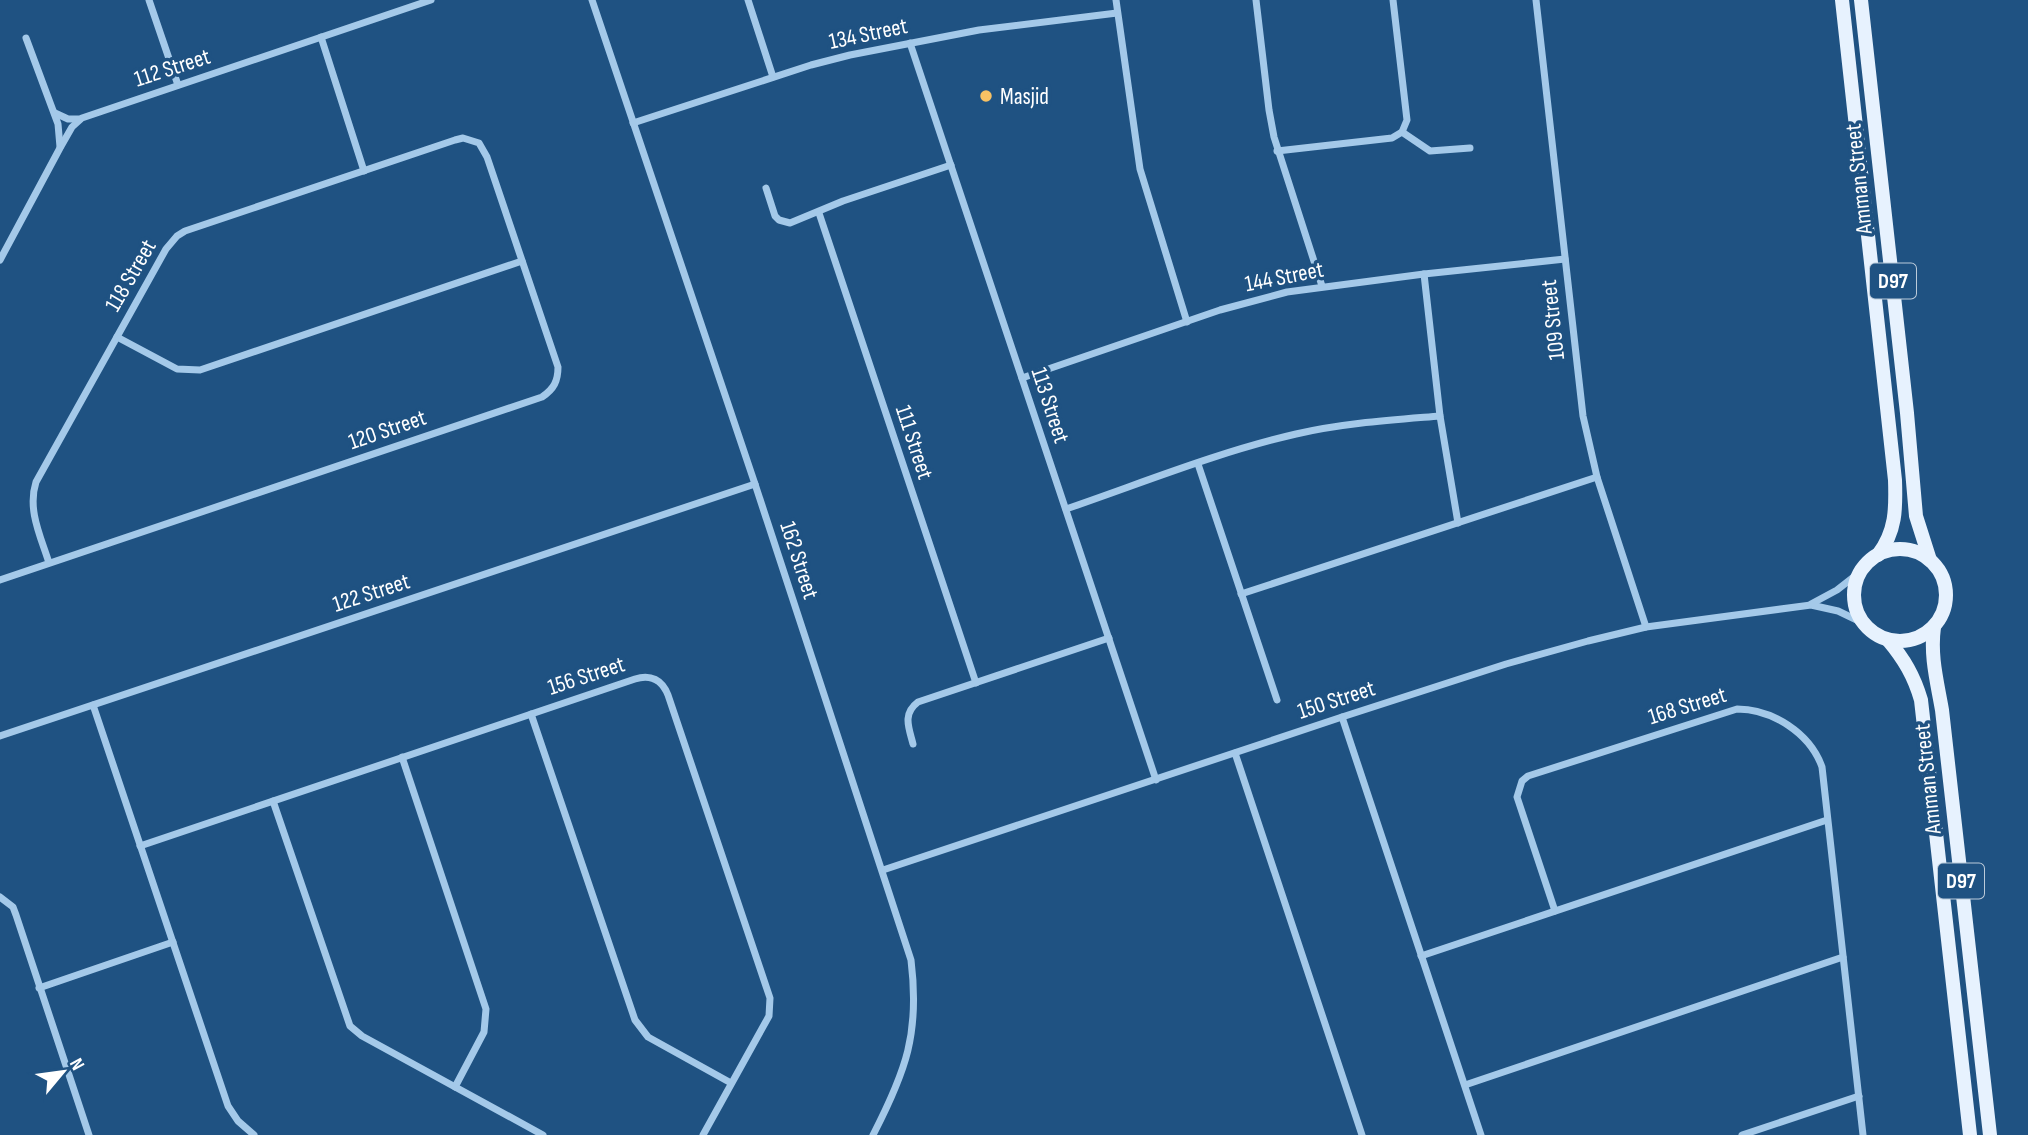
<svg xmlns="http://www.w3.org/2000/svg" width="2028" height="1135" viewBox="0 0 2028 1135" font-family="'Sofia Sans Condensed',sans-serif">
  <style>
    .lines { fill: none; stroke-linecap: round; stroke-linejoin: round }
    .minor { stroke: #a4c9e9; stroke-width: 7 }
    .primary { stroke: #e7f2fe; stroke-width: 14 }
    .poi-dot { fill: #f7c164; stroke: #1f5282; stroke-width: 2.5 }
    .labels { text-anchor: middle; stroke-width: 7; stroke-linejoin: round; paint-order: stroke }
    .shield { fill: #1f5282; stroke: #bccbda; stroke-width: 2 }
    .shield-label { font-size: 21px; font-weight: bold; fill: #fff }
    .street-label { font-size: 23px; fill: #fff; stroke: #1f5282 }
    .poi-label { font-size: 23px; fill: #fff; stroke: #1f5282; text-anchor: start }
  </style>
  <rect width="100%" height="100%" fill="#1f5282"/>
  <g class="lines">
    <g class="minor">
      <polyline points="149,0 178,85"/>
      <path d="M592,0L755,484L911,960C920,1033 906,1071 873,1135"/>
      <polyline points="748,0 773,77"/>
      <polyline points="1116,0 1140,169 1187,322"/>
      <polyline points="1256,0 1269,110 1274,137 1322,286"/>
      <polyline points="1536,0 1583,416 1597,477 1646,627"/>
      <polyline points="321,37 364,171"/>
      <polyline points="26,38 58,124 60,147"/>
      <polyline points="910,43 1156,780"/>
      <polyline points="55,113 68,119 80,119"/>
      <polyline points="633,123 811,65 850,55 979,30 1117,13"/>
      <polyline points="1402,132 1430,151 1470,148"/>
      <polyline points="1277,151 1392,138 1402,132 1407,120 1393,0"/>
      <polyline points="766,188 775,216 779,220 790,223 843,201 951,165"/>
      <polyline points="819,213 976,683"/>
      <polyline points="0,260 60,148 72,127 82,118 431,0"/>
      <polyline points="1424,274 1440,416 1458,523"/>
      <polyline points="117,337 177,369 200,370 522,261"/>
      <polyline points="1022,378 1220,310 1287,292 1424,274 1565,259"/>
      <polyline points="1198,464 1277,700"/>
      <path d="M1066,509C1142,483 1218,452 1296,434C1344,423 1392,420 1440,416"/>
      <path d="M0,580L542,397C554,389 558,381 558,367L487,157L479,143L463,138L455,140L185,231L177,236L166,249L36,482C27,510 41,537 49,563"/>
      <polyline points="1241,594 1597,477"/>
      <polyline points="1811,604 1837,590 1860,572"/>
      <polyline points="93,705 228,1106 238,1121 254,1135"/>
      <polyline points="531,714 635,1020 648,1037 731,1083"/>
      <polyline points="1342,717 1481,1135"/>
      <polyline points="0,736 755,484"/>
      <path d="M913,744C909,728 902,714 918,702L1109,638"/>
      <polyline points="1235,753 1362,1135"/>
      <polyline points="402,757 486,1009 484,1032 455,1087"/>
      <polyline points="273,801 350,1026 362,1036 543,1135"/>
      <path d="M140,846L635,679C651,674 662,680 668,695L770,998L769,1016L703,1135"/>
      <polyline points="883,870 1342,717 1506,664 1588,641 1646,627 1811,605 1838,611 1863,623"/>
      <polyline points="0,897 13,907 16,915 89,1135"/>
      <path d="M1555,911L1517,797L1522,781L1528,776L1737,709C1772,709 1810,733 1822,767L1863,1135"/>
      <polyline points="1421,956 1827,820"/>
      <polyline points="39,988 173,942"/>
      <polyline points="1465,1085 1843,957"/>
      <polyline points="1742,1135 1859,1096"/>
    </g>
    <g class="primary">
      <path d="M1842,0L1895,480C1896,509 1896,531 1878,555"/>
      <polyline points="1861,0 1907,413 1916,516 1930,560"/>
      <circle cx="1900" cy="595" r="46"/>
      <path d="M1934,627C1930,656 1937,681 1942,710L1990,1135"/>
      <path d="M1888,640C1904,659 1914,676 1921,700L1970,1135"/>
    </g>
  </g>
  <circle class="poi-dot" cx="986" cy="96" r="7"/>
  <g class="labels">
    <g class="shield">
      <rect x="1870" y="263.5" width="46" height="35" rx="5"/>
      <rect x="1938" y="863.5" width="46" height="35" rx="5"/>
    </g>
    <g class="shield-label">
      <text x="1893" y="288">D97</text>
      <text x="1961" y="888">D97</text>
    </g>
    <g class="street-label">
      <text transform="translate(868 33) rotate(-12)" y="8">134 Street</text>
      <text transform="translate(172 67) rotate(-18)" y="8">112 Street</text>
      <text transform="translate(1858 179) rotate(-96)" y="8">Amman Street</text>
      <text transform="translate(130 275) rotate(-60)" y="8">118 Street</text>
      <text transform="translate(1284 276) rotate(-11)" y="8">144 Street</text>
      <text transform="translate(1552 320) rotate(-96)" y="8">109 Street</text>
      <text transform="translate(1051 405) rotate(72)" y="8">113 Street</text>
      <text transform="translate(387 429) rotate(-19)" y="8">120 Street</text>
      <text transform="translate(915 442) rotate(72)" y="8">111 Street</text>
      <text transform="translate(800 560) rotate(72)" y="8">162 Street</text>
      <text transform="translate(371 592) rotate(-18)" y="8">122 Street</text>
      <text transform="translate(586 675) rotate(-18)" y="8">156 Street</text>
      <text transform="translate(1336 699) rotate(-18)" y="8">150 Street</text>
      <text transform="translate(1687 705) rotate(-17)" y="8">168 Street</text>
      <text transform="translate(1927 779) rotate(-96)" y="8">Amman Street</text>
    </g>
    <g class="poi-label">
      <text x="1000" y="104">Masjid</text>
    </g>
  </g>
  <g transform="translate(63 1072) rotate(61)" stroke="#1f5282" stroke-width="5" paint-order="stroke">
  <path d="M0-5L12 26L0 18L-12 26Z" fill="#ffffff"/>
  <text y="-10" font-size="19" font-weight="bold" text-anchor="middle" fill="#ffffff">N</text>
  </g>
</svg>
